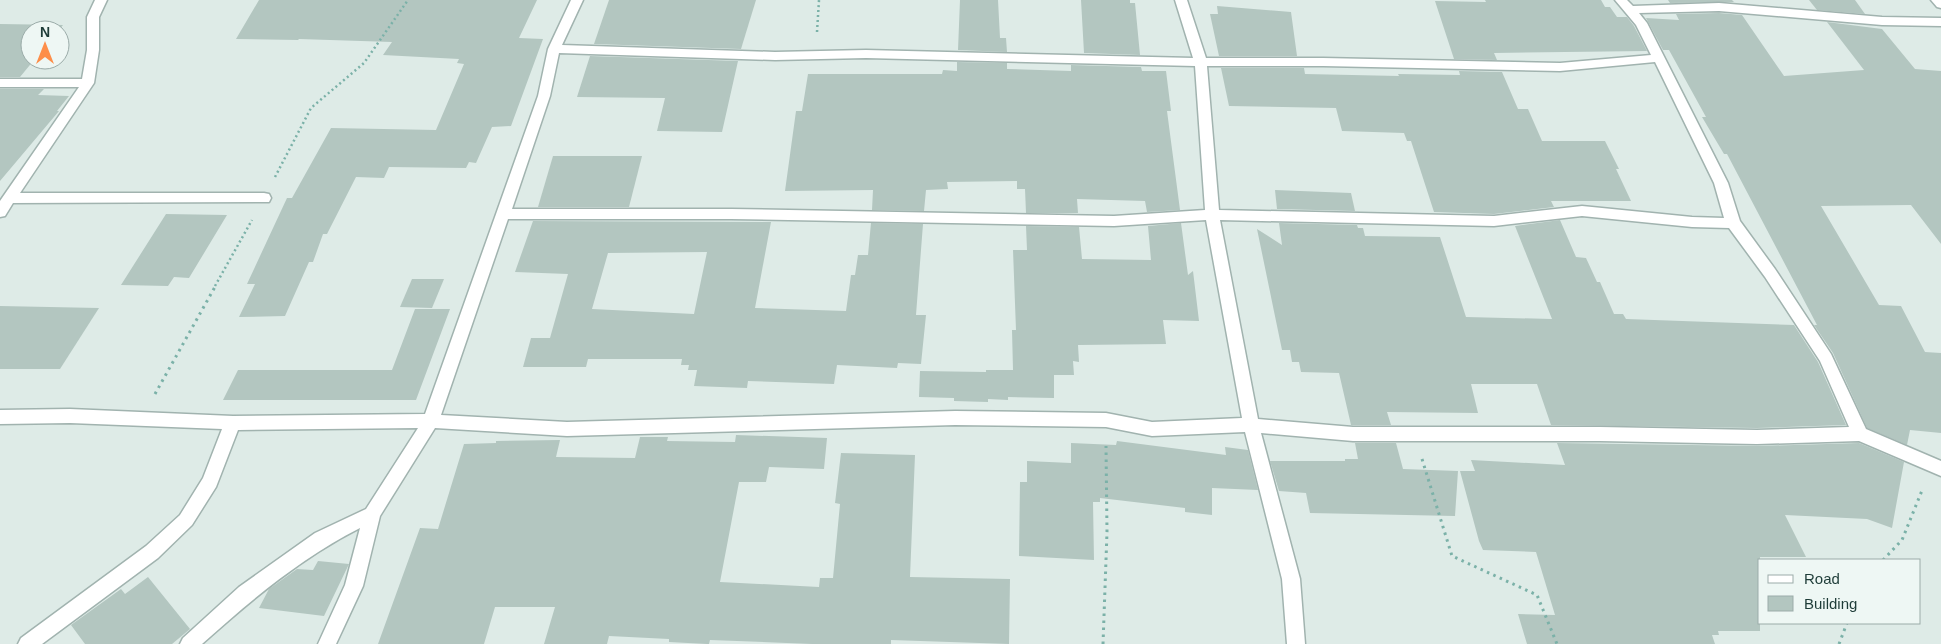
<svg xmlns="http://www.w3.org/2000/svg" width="1941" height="644" viewBox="0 0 1941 644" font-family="Helvetica,sans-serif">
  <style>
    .building { fill: #b3c6c0; fill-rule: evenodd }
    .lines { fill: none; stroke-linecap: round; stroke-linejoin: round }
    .minor-casing { stroke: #a1b3af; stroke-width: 3 }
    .path-far1 { stroke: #7bb1a8; stroke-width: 2.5; stroke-dasharray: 2 3; stroke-linecap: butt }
    .path { stroke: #7bb1a8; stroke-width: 3; stroke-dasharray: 2.5 4.5; stroke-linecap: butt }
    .minor { fill: #fff; fill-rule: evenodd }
  </style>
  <rect width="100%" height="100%" fill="#deebe7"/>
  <g class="building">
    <polygon points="259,0 537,0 519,38 543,39 511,126 492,127 476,163 469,162 466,168 389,167 384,178 356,177 327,234 323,234 313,262 309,262 285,316 239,317 255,284 247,284 287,198 292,198 331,128 436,130 464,64 457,63 459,59 383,55 392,42 299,39 298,40 236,39"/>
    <polygon points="609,0 756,0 741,49 594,44"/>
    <polygon points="960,0 998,0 1000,38 1006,38 1007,52 958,50"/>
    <polygon points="1081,0 1130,0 1130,3 1135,3 1140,55 1084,53"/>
    <polygon points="1485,0 1601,0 1605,7 1610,7 1617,17 1627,17 1634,26 1647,51 1494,53 1497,60 1454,59 1435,1 1486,2"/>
    <polygon points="1668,0 1732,0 1734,2 1670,3"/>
    <polygon points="1809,0 1855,0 1865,14 1817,10"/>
    <polygon points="1217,6 1291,12 1297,56 1219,56 1210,14 1218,14"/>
    <polygon points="1719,13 1742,15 1784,76 1864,70 1827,22 1882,29 1915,69 1941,71 1941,244 1911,205 1821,206 1879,305 1901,306 1925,352 1941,353 1941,433 1910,430 1907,445 1867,428 1833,353 1814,325 1817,325 1727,154 1724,154 1702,117 1706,117 1669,50 1663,50 1646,18 1679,20 1676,14"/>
    <polygon points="0,24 63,25 59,30 30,30 30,60 34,60 20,77 0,77"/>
    <polygon points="590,56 738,61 722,132 657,131 665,98 577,97"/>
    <polygon points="957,62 1007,63 1007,69 1071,71 1071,65 1141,67 1142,71 1166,71 1171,111 1167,111 1180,210 1147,212 1145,201 1077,199 1078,213 1026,213 1025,189 1017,189 1017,181 947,182 948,189 926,190 924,211 872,210 873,190 785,191 796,111 802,111 808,74 942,74 943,70 957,71"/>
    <polygon points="1221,68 1304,68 1305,74 1399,76 1398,74 1460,75 1459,71 1502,72 1518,109 1528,109 1542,141 1605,141 1619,169 1616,169 1631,201 1551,201 1554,207 1494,214 1434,212 1411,141 1407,141 1404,133 1342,131 1336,108 1229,106"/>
    <polygon points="0,89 44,89 38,95 69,96 57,111 59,111 0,181"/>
    <polygon points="553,156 642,156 629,207 538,207"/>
    <polygon points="1275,190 1351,193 1355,211 1277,209"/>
    <polygon points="166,214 227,215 189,278 174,277 168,286 121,285"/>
    <polygon points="1560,220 1576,257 1586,258 1597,282 1600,282 1614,314 1623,314 1626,319 1794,325 1818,362 1846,425 1757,428 1551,425 1537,384 1471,384 1478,413 1387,412 1391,425 1351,425 1339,373 1301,372 1299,362 1292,362 1290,350 1282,350 1257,229 1282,245 1279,223 1357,225 1358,228 1363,228 1365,236 1440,237 1466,317 1552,319 1515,226"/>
    <path d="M533,221L771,222L755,308L846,311L851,275H855L858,255H868L871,223L923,224L916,315H926L921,364L898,363L897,368L837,365L834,384L748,381L747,388L694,386L697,370H688L689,365H681L682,359H588L586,367H523L531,338H550L568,274L515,272ZM707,252L694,314L592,309L608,253Z"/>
    <polygon points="1181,223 1188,275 1193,271 1199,321 1163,320 1166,344 1078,345 1079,362 1073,361 1074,375 1054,375 1054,398 1008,397 1008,400 988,399 988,402 954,401 954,398 919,397 920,371 986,372 986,370 1013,370 1012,330 1016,330 1013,250 1027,250 1026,226 1079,227 1082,259 1151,260 1148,226"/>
    <polygon points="412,279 444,279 432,308 400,307"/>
    <polygon points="0,306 99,308 60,369 0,369"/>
    <polygon points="415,309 450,309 416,400 223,400 238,370 392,370"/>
    <polygon points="736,435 827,438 824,469 769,467 766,482 739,482 720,582 819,587 820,578 833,578 840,504 835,503 841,453 915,455 910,577 1010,579 1009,644 891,640 891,644 812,644 710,640 709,644 707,644 669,642 669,639 609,636 607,644 544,644 555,607 495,607 484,644 378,644 420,528 438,529 464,444 496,443 496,441 560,440 556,457 635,458 640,437 668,437 667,441 735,442"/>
    <polygon points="1117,441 1226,455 1225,447 1248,450 1258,490 1212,488 1212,515 1185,512 1185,508 1100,498 1100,502 1093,502 1094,560 1019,556 1020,482 1027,482 1027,461 1071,463 1071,443 1116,445"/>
    <polygon points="1355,443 1396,443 1403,469 1458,471 1455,516 1310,513 1306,493 1279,491 1270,461 1345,461 1345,459 1358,459"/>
    <polygon points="1557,443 1757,446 1859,443 1904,462 1892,528 1867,519 1785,515 1806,557 1760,557 1760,631 1718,631 1719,635 1712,635 1715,644 1527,644 1518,614 1555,615 1536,552 1483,550 1479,541 1460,471 1475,471 1471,460 1565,465"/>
    <polygon points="318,561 349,564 324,616 259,608 269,589 297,569 313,570"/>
    <polygon points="148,577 190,629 172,644 85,644 71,625 121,589 125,594"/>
  </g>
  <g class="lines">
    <defs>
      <g id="minor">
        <polygon points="95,0 107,0 99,17 99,50 94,83 20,193 264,193 269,194 271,198 269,202 13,203 5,216 0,217 0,201 79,87 0,87 0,79 82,79 87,50 87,17"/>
        <path d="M571,0H583L562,45L775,52L866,50L1193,58L1175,0H1187L1206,58H1323L1560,63L1651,55L1636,25L1615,0H1627L1633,6L1719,3L1882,17L1941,18V26L1882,25L1719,11L1639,13L1647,23L1728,183L1740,221L1775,269L1831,354L1866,429L1941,461V476L1859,441L1757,444L1600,441H1353L1261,433L1300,579L1305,644H1287L1282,579L1245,432L1152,436L1106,427L955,425L567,436L435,428L380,516L363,586L336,644H318L345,585L360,528C301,558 251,600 202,644H180L183,638L239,587L315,533L366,509L418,428L238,430L216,487L192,525L158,558L42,644H18L21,638L146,546L180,515L203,478L222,429L70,423L0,424V410L70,409L233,416L425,414L538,96L548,49ZM559,53L775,60L866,58L1195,66L1205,210L1114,216L731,209H512L550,96ZM1655,62L1714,183L1724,218L1692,217L1582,206L1494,216L1219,210L1207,66H1323L1560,71ZM1582,216L1692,227L1729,228L1765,277L1820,361L1849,427L1757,430L1600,427H1353L1258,419L1220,220L1494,226ZM508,219H731L1114,226L1206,220L1242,418L1152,422L1106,413L955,411L567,422L441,415Z"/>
        <polygon points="1931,0 1941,0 1941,8 1937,7"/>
      </g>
    </defs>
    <use href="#minor" class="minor-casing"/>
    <g class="path-far1">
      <polyline points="817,32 819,0"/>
      <polyline points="275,177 311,108 364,63 408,0"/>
      <polyline points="215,286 252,220"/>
    </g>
    <g class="path">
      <polyline points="155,394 216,285"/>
      <polyline points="1422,459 1452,556 1537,595 1557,644"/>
      <polyline points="1883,560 1902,540 1923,488"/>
      <polyline points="1103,644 1107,532 1106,446"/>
      <polyline points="1839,644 1847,623"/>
    </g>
    <use href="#minor" class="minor"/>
  </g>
  <rect x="1758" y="559" width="162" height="65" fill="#eef7f4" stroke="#9baca9"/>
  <rect x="1768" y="575" width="25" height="8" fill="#ffffff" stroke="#9baca9"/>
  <text x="1804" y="584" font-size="15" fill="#1e3c38">Road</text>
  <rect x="1768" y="596" width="25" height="15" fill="#b3c6c0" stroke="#9baca9"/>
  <text x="1804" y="609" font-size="15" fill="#1e3c38">Building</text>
  <g transform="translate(45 45)"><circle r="24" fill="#eef7f4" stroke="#9baca9"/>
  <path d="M0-4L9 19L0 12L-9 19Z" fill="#fd8e49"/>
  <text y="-8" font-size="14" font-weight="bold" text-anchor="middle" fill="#1e3c38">N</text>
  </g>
</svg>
